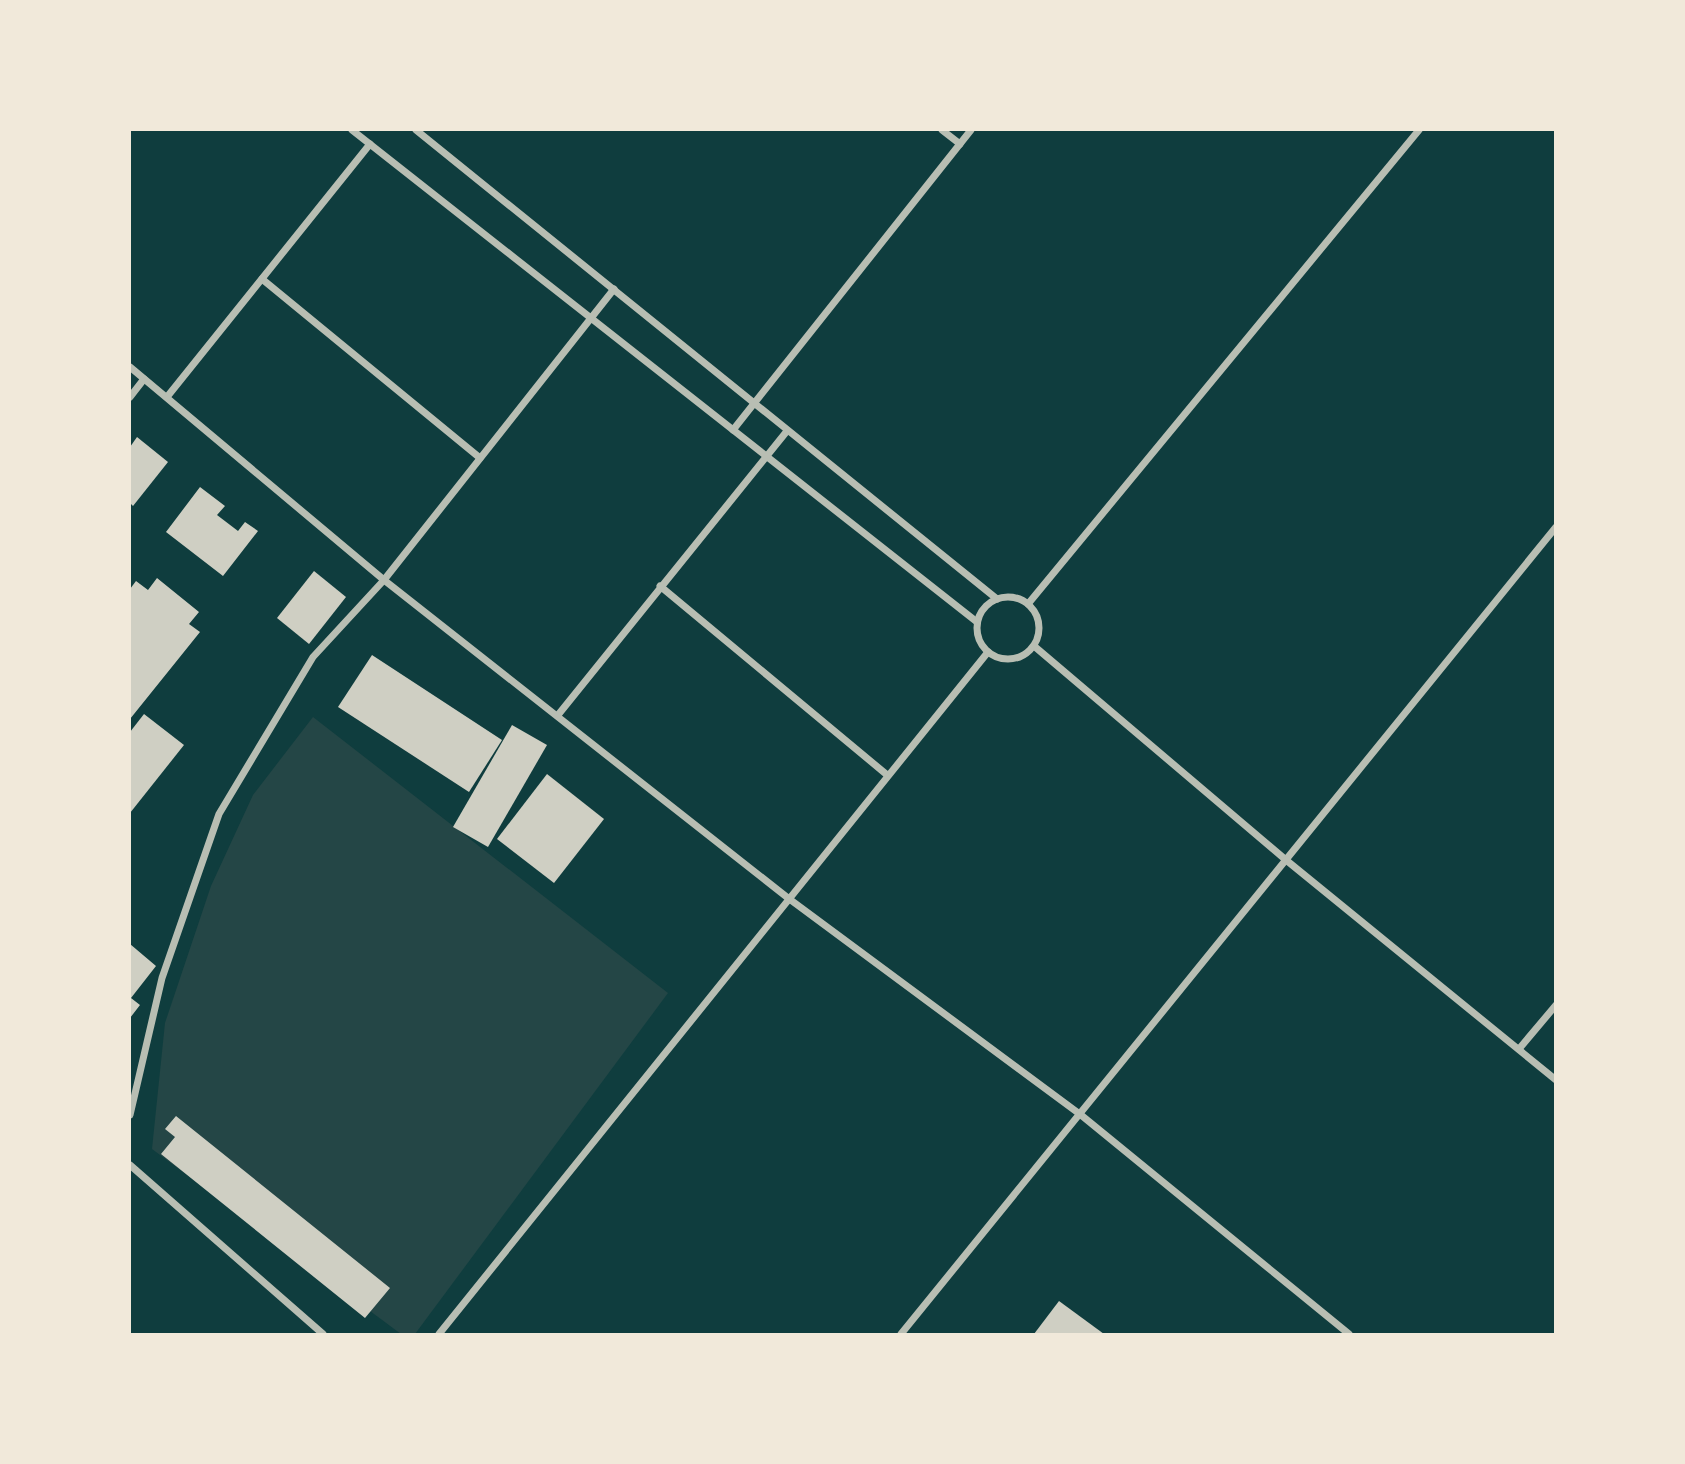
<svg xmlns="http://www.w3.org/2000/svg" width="1685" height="1464" viewBox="0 0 1685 1464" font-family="Merriweather,serif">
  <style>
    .green { fill: #244646 }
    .building { fill: #cfcfc3 }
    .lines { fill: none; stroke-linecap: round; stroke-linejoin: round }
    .minor { stroke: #b8beb3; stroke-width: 7 }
  </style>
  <rect width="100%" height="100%" fill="#0f3d3e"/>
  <polygon class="green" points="313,717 668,993 415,1334 401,1334 152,1149 165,1023 211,886 253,795"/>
  <g class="building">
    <polygon points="137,437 168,462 133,506 130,503 130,447"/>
    <polygon points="200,487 225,506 217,515 238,531 245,522 258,531 223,576 166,532"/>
    <polygon points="314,571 346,597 309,644 277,618"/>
    <polygon points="157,578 199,612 189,624 200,632 130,719 130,589 136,581 148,590"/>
    <polygon points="372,655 502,740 469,792 338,707"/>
    <polygon points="144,714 184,745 130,813 130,732"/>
    <polygon points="512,725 547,745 488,847 453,827"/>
    <polygon points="547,774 604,819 554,883 497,839"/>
    <polygon points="130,944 156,966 131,998 140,1005 130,1018"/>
    <polygon points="176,1116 390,1288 365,1318 161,1154 175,1137 165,1129"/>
    <polygon points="1059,1301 1104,1334 1034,1334"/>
  </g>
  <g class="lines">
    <g class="minor">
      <polyline points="352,130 977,622"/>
      <polyline points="416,130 997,599"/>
      <polyline points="942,130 960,144"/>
      <polyline points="262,279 480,458"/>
      <polyline points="130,367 384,580 788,898 1081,1115 1349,1334"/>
      <polyline points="130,397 144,379"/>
      <polyline points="167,397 370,144"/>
      <polyline points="733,430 971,130"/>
      <polyline points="660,586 886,774"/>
      <circle cx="1008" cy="628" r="31"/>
      <polyline points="1028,604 1419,130"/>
      <polyline points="1034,646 1286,860 1556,1080"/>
      <polyline points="558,715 787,431"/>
      <polyline points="1519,1049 1556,1005"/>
      <polyline points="130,1115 162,978 219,814 313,657 384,580 614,289"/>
      <polyline points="130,1165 323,1334"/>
      <polyline points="439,1334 988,652"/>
      <polyline points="901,1334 1556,527"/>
    </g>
  </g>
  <rect width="1685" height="1464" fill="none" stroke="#f1e9da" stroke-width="262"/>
</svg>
